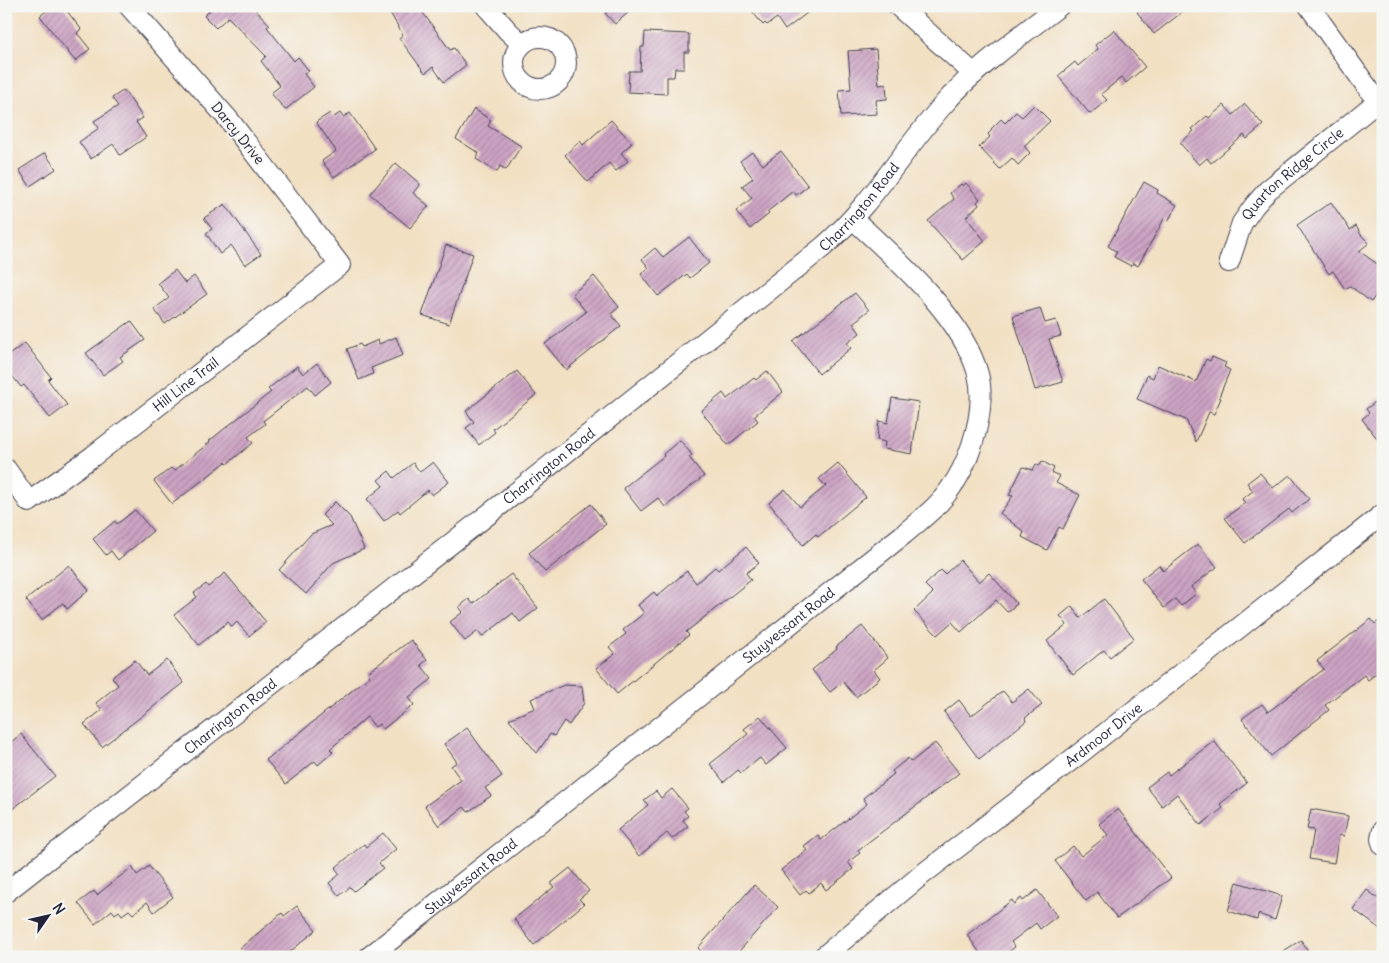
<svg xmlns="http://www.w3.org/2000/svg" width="1389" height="963" viewBox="0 0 1389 963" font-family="Delius,sans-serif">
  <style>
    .building { fill: url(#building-hatch) }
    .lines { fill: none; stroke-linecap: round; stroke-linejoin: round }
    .minor-casing { stroke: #413e4f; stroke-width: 22 }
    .minor { stroke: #fff; stroke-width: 20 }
    .labels { text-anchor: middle; stroke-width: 4; stroke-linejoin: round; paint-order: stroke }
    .street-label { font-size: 14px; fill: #22223b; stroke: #f6f6f2 }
  </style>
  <defs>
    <pattern id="building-hatch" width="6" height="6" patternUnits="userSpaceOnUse" patternTransform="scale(1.25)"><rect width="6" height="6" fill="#cda4c4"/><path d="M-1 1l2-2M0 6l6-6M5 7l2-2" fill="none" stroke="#a685a0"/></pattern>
  </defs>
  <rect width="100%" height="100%" fill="#f6f6f2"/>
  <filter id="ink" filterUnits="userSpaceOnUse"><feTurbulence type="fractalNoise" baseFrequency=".02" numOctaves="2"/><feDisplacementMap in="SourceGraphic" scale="10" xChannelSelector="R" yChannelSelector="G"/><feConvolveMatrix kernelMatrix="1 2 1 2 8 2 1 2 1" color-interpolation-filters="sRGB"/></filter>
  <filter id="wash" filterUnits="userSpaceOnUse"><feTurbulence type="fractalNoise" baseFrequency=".0096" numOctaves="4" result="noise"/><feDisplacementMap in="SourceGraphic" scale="20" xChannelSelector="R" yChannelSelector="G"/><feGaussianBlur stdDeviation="1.12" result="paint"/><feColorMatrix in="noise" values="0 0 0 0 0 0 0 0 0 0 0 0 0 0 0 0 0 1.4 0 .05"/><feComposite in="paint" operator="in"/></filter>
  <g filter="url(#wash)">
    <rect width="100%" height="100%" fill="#f2e0c3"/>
    <g id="blocks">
      <g class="building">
        <polygon points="52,6 63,6 81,29 77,33 90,49 75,61 40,16"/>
        <polygon points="214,6 252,6 270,25 267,27 294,61 298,57 309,71 304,74 314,87 285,110 271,93 280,86 261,61 266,56 228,17 216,28 204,16"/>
        <polygon points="386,6 418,6 450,50 454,48 466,65 444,82 433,67 425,73 399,38 403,35"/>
        <polygon points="613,6 636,6 615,24 605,13"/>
        <polygon points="748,6 816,6 785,30 777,18 767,25 765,23 763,25"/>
        <polygon points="1145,6 1190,6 1154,34 1137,12"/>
        <polygon points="1114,30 1145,67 1126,83 1122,77 1101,94 1107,100 1090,114 1058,76 1075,62 1078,66 1098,49 1095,45"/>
        <polygon points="645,32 689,34 689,52 684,52 684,68 675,68 674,77 667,77 667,94 628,92 629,71 640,71 641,47 644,47"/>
        <polygon points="876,49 879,85 886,84 887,99 876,100 877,114 841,116 839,90 851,89 848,51"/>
        <polygon points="124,90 143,118 136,122 146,137 120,155 113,144 91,159 79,142 99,128 94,121 118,106 112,98"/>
        <polygon points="1245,104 1263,125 1247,139 1244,135 1211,163 1207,158 1199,165 1180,143 1194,131 1192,129 1207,116 1209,118 1224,105 1233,115"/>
        <polygon points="1034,105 1050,121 1024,146 1030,153 1018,165 1012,158 1000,169 979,147 990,137 988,134 992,130 991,129 1001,119 1005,123 1016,112 1022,117"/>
        <polygon points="474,109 491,120 488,126 521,146 506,170 500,166 497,172 476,159 479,153 456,139"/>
        <polygon points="330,113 334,117 340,113 343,117 350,113 375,149 334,177 322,161 336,151 316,122"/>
        <polygon points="611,120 632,143 621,153 628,161 616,171 609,163 588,182 565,155 580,141 583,145"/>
        <polygon points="781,151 808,186 796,195 793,191 767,212 769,214 750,229 736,211 752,198 742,186 753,178 740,161 752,152 763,165"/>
        <polygon points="45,153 56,169 30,186 19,170"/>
        <polygon points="396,163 420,184 413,193 429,206 410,228 370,194"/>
        <polygon points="1144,182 1158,190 1157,193 1177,205 1168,221 1164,219 1138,266 1133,263 1131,266 1114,257 1117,252 1108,246"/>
        <polygon points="966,183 980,199 977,202 979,205 966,217 985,241 963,260 928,221 954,199 950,193 961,184 963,186"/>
        <polygon points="1331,202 1350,230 1356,226 1361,235 1369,243 1359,251 1383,268 1383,285 1371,302 1350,286 1345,289 1333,271 1329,274 1297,225"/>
        <polygon points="225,204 261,254 245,265 231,245 220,254 206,233 212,229 204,218"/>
        <polygon points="689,237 709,263 690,278 687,274 658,296 641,274 649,268 642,259 655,248 663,257"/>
        <polygon points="446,245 473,254 449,324 422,315"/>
        <polygon points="175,270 185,283 194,276 207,294 165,324 154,309 169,298 158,283"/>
        <polygon points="594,276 619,307 611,314 621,326 566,370 545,344 586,312 572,294"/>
        <polygon points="855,293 869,310 853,323 860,333 847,343 851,348 819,374 793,341"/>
        <polygon points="1040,308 1045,323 1056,320 1061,336 1049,339 1063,382 1035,390 1013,316"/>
        <polygon points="131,321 145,340 120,357 123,361 103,375 86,353"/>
        <polygon points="396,337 403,355 371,368 373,374 359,380 347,349 360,344 362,347 378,340 379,344"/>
        <polygon points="25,343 51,377 48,380 67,405 50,418 24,385 21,387 6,368 6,357"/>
        <polygon points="1212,357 1226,363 1224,367 1230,370 1219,397 1221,398 1214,414 1209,412 1196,442 1186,420 1137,399 1147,375 1153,378 1158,365 1196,382 1206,359 1210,361"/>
        <polygon points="317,363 331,382 315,395 308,386 263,421 265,424 248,437 253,443 227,464 226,462 172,504 154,481 171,468 174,471 210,442 209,441 271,392 268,389 297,366 303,374"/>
        <polygon points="517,371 536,395 493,429 495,432 479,445 466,428 474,422 466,411"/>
        <polygon points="767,371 783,392 754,416 758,421 728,445 701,411 723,393 727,399 754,378 756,380"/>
        <polygon points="1383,396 1383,446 1362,419 1369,413 1366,409"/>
        <polygon points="892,398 919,402 912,454 884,449 885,442 877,440 879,421 888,423"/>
        <polygon points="680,440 692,455 689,457 704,476 665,507 658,498 641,511 623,488 664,456 663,454"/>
        <polygon points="1042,461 1054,468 1052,473 1060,476 1056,483 1080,495 1063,529 1059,527 1047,550 1022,537 1024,532 1000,513 1013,496 1009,495 1023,467 1033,470 1036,464 1039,466"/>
        <polygon points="433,462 449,482 432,495 428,490 400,513 398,510 384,521 367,499 383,486 378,480 389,471 394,478 413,463 420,472"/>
        <polygon points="838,463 866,497 818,537 816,534 803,545 769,503 785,489 800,507 826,486 819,479"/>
        <polygon points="1260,473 1273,488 1290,475 1309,499 1292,513 1289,509 1245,543 1225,518 1245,503 1242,499 1253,491 1247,483"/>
        <polygon points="335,502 350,517 364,549 333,563 306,594 279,570 311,534 332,525 322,515"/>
        <polygon points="591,504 606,524 545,572 529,553"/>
        <polygon points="135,510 153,531 118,560 111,551 106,555 93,539 115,521 117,524"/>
        <polygon points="1198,544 1217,567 1191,587 1196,594 1181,606 1175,599 1164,608 1141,579 1159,565 1163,571"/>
        <polygon points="746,547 759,563 746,573 751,580 686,632 689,635 617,694 596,668 615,654 609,647 626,634 623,630 644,613 638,605 654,592 657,596 687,571 696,583 715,567 718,570"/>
        <polygon points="960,560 979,582 989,573 1017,604 1007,612 996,600 961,632 952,622 937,635 914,611 933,593 925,585 941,570 945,574"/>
        <polygon points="69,565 89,590 67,609 63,603 42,620 26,600"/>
        <polygon points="225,573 266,622 249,636 237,622 232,627 228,622 199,645 174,615 197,597 194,593 206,584 208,587"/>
        <polygon points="511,574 538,608 520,622 513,613 482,637 478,631 465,641 450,622 463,612 459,607 469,599 473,604"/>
        <polygon points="1104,599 1134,638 1110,657 1104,650 1073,675 1047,641 1067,625 1060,616 1072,606 1080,618"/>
        <polygon points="1383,618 1383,668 1368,680 1364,675 1325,705 1329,710 1271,756 1242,719 1262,704 1268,712 1324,669 1317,661 1371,619 1375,624"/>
        <polygon points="862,626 888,658 874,670 880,678 856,697 843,682 830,692 812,670 837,649 836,647"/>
        <polygon points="411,640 427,660 421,665 432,679 409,697 414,705 383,729 379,724 375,727 367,717 330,749 333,752 318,765 315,761 286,784 266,760 370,676 368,672"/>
        <polygon points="135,660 147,675 167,660 184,683 102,747 84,724 102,710 96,703 118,685 112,677"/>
        <polygon points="564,685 582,686 584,703 569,725 564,721 554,736 550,734 537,753 509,719 535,708 531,699"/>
        <polygon points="1029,689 1042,705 1025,718 1026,721 979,759 944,712 959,700 971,716 1003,691 1012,702"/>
        <polygon points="760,716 787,748 766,765 760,758 741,773 738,770 724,782 710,764 748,734 744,729"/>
        <polygon points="467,728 502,776 485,788 491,796 468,812 464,807 439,826 425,806 461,780 451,766 457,762 444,744"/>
        <polygon points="21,734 55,776 6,814 6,746"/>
        <polygon points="1214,741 1247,783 1220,804 1223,808 1201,825 1177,794 1162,806 1147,787 1167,772 1169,775"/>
        <polygon points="935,743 959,773 858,850 860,853 848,862 853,869 826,890 821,883 809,893 806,890 800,895 781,870 807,850 804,846 818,835 821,840 867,804 863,798 894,774 892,771 908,758 911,762"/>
        <polygon points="672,789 688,808 684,811 688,816 683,820 688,826 672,839 667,833 639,856 618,830 648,805 644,800 656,791 661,798"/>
        <polygon points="1118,809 1171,878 1117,918 1097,892 1086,901 1055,861 1073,846 1081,856 1108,835 1099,824"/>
        <polygon points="1311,809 1348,816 1344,836 1339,835 1334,863 1309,859 1314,830 1307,829"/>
        <polygon points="383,833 396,849 379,863 383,868 354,891 350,887 339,896 329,883 340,874 335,868 364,844 366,847"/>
        <polygon points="149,866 173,897 154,912 147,902 133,914 129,910 122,915 119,911 115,914 112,910 95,924 78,903 94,891 97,895 132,867 137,875"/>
        <polygon points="570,868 589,891 579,899 584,904 534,945 514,919 554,887 550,884"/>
        <polygon points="1237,882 1282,896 1275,920 1258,914 1257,920 1228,911"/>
        <polygon points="754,885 778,907 734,957 707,957 698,948"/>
        <polygon points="1037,890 1057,916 1040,929 1036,923 1011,942 1015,947 1002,957 983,957 967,935 1012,900 1014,904 1021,898 1023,901"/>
        <polygon points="1367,890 1383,902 1383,931 1353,909"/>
        <polygon points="297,906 316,930 284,957 246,957 239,949 282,913 284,916"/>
        <polygon points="1301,940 1312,957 1274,957"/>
      </g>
    </g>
  </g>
  <g filter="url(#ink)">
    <use href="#blocks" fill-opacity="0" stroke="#413e4f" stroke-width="1"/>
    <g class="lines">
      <defs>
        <g id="minor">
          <polyline points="486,6 508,31 522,44"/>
          <polyline points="898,6 974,74"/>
          <polyline points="1309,6 1383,109"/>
          <circle cx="540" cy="63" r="26"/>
          <path id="s1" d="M1229,262L1242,223L1254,206L1268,190L1377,102"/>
          <path id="s2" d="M6,469L29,502L93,456L340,265L229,120L129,6"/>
          <polyline points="1383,830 1381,839 1383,845"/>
          <path id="s3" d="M6,892L508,499L823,247C871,206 902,151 943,105C977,66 1019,37 1059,6"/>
          <path id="s4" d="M369,957L904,534C920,520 938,507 950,489C960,476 967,460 972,445C979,423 984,397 978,374C962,316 896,259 853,219"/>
          <path id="s5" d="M823,957L919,877L1083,751L1383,514"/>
        </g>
      </defs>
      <use href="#minor" class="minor-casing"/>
      <use href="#minor" class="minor"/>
    </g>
  </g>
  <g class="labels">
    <g class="street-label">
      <text transform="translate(238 133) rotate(51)" y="5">Darcy Drive</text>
      <text dy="5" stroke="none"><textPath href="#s1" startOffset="112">Quarton Ridge Circle</textPath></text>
      <text dy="5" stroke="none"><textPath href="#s3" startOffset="1095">Charrington Road</textPath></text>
      <text dy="5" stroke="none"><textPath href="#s2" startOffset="236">Hill Line Trail</textPath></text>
      <text dy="5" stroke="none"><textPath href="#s3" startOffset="690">Charrington Road</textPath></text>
      <text dy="5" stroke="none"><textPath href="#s4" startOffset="535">Stuyvessant Road</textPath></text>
      <text dy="5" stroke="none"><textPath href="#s3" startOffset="285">Charrington Road</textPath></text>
      <text dy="5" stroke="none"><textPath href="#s5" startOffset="358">Ardmoor Drive</textPath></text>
      <text dy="5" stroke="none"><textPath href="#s4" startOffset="130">Stuyvessant Road</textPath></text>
    </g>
  </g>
  <rect width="1389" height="963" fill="none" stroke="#f6f6f2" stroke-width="25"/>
  <g transform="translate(48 916) rotate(56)" stroke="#f6f6f2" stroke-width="4" paint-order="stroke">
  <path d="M0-4L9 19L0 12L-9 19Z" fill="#22223b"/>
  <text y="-8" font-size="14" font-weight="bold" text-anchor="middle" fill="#22223b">N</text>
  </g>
</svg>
